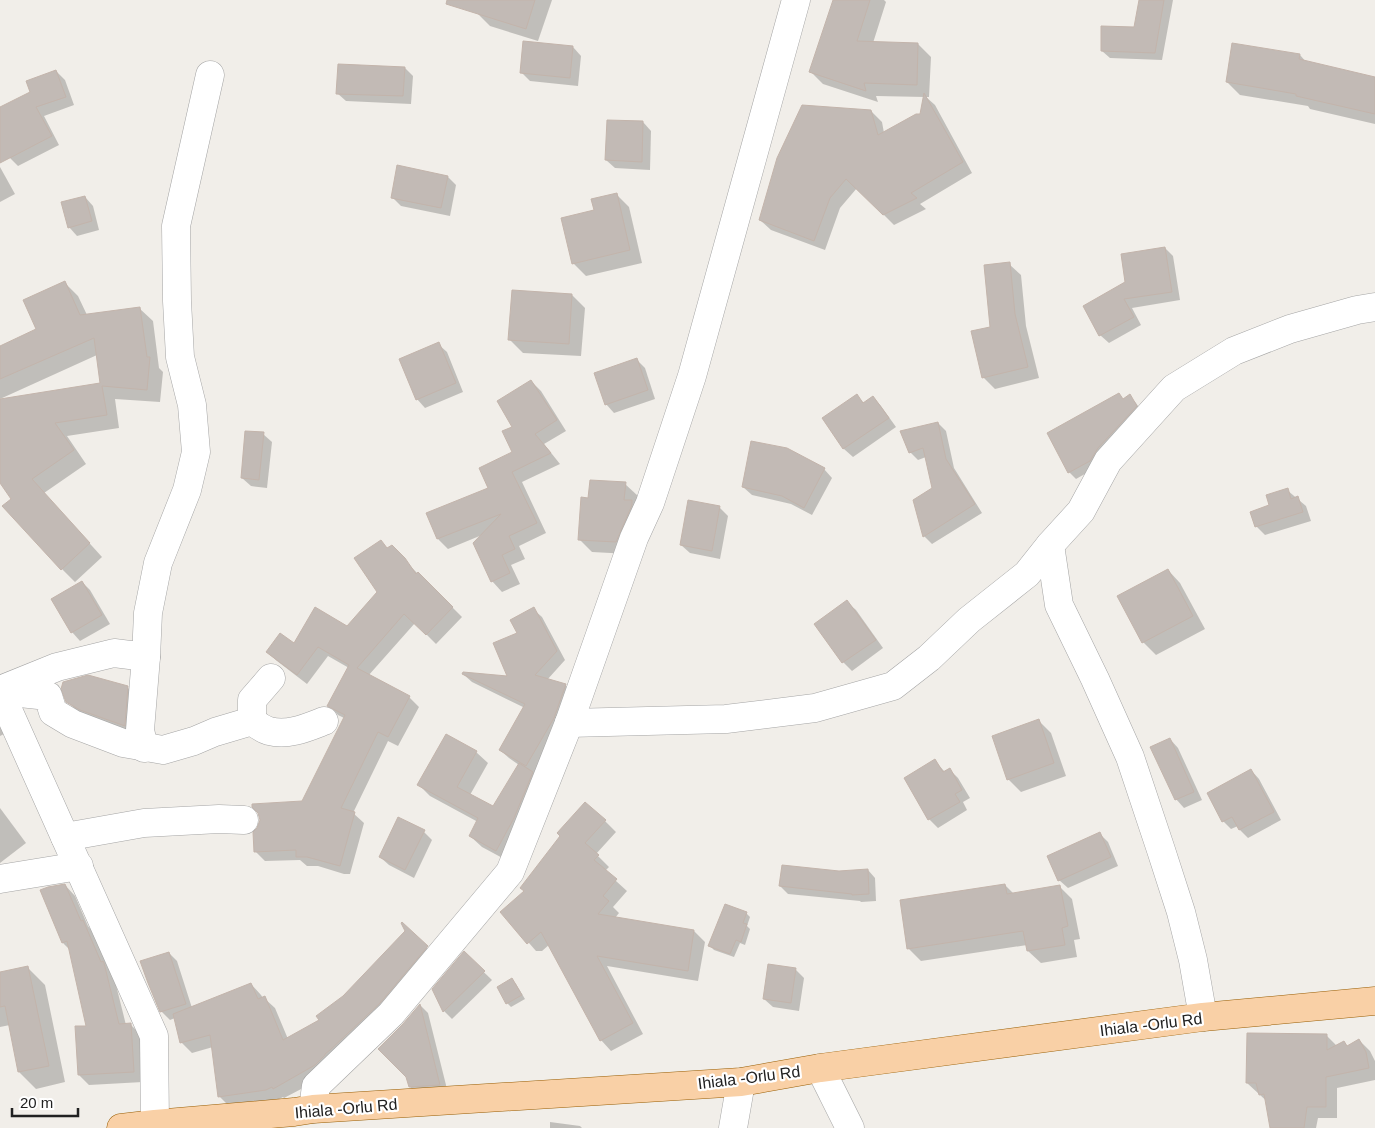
<svg xmlns="http://www.w3.org/2000/svg" width="1375" height="1128" viewBox="0 0 1375 1128" font-family="Helvetica,sans-serif">
  <style>
    .shadow { fill: #0003 }
    .building { fill: #c2bab5; stroke: #c3b4ab }
    .lines { fill: none; stroke-linecap: round; stroke-linejoin: round }
    .minor-casing { stroke: #a5a5a5; stroke-width: 29 }
    .major-casing { stroke: #995f06; stroke-width: 29 }
    .minor { stroke: #fff; stroke-width: 28 }
    .major { stroke: #f9d0a6; stroke-width: 28 }
    .labels { text-anchor: middle; stroke-width: 4.5; stroke-linejoin: round; paint-order: stroke }
    .street-label { font-size: 16px; fill: #212121; stroke: #fff }
  </style>
  <rect width="100%" height="100%" fill="#f1eee9"/>
  <g class="shadow">
    <polygon points="481,0 552,0 538,41 490,26 477,13"/>
    <polygon points="834,0 884,0 886,2 873,43 918,44 931,57 929,97 926,97 935,105 972,173 920,204 926,209 894,225 857,188 840,208 825,250 771,230 760,220 871,111 882,122 884,133 921,115 925,97 876,96 878,102 823,84 810,71"/>
    <polygon points="1140,0 1173,0 1162,60 1110,58 1102,51 1136,29"/>
    <polygon points="573,47 581,56 578,86 530,81 522,73"/>
    <polygon points="1300,55 1307,63 1375,78 1375,124 1310,109 1308,106 1240,95 1227,82"/>
    <polygon points="405,68 413,76 411,104 346,101 337,93"/>
    <polygon points="56,71 65,80 74,105 44,116 59,145 18,166 10,158 0,139 0,108 31,92"/>
    <polygon points="643,122 651,131 650,170 615,168 606,160"/>
    <polygon points="0,167 15,194 0,202"/>
    <polygon points="398,167 448,177 456,185 450,216 401,206 392,197"/>
    <polygon points="616,194 629,207 642,263 586,276 573,263 596,211"/>
    <polygon points="85,197 93,206 99,230 77,236 69,227"/>
    <polygon points="1165,248 1173,256 1180,300 1132,308 1141,325 1109,343 1100,335 1126,283"/>
    <polygon points="1009,264 1021,275 1026,326 1039,378 995,389 983,377 991,328"/>
    <polygon points="65,283 78,296 87,315 139,308 153,321 159,368 163,372 160,402 115,399 119,428 67,436 86,464 44,493 102,557 75,582 62,569 0,481 0,400 101,384 97,355 0,399 0,347 38,330"/>
    <polygon points="572,295 585,308 581,356 523,353 510,340"/>
    <polygon points="438,344 447,352 463,392 425,408 417,399"/>
    <polygon points="637,360 645,368 655,399 614,413 606,404"/>
    <polygon points="531,381 541,391 566,431 544,444 560,464 522,482 546,533 519,546 525,559 511,565 520,584 502,592 492,581 482,535 448,549 438,539 428,514 490,489 514,453 514,427"/>
    <polygon points="856,396 864,403 873,397 881,406 896,427 853,457 844,449 824,419"/>
    <polygon points="1129,396 1136,403 1143,414 1097,467 1076,479 1069,472 1124,400"/>
    <polygon points="938,423 946,431 954,468 982,513 932,544 924,536 934,489 926,457 918,460 910,452"/>
    <polygon points="263,434 272,442 267,488 251,486 242,478"/>
    <polygon points="824,469 832,478 812,515 791,504 752,495 743,487"/>
    <polygon points="625,484 638,496 629,554 592,552 579,539 589,499"/>
    <polygon points="1287,490 1306,506 1311,521 1265,535 1257,527 1252,513 1271,506"/>
    <polygon points="719,507 728,516 720,559 690,553 681,545"/>
    <polygon points="380,541 388,549 391,546 418,574 418,573 462,617 436,644 415,623 368,676 409,697 419,707 398,746 388,741 353,813 364,823 350,874 344,874 318,866 307,866 300,860 265,861 255,851 303,802 344,718 338,715 329,705 349,668 328,656 307,684 277,661 267,652 294,645 347,628 379,593"/>
    <polygon points="1168,570 1180,583 1205,629 1156,655 1143,642"/>
    <polygon points="82,582 90,590 110,624 80,641 72,632"/>
    <polygon points="847,602 856,610 883,648 852,671 843,662 816,624"/>
    <polygon points="533,609 542,617 565,660 547,680 565,685 574,694 508,861 482,847 470,836 478,822 430,796 419,785 476,752 488,763 470,795 494,808 519,765 509,758 500,750 525,708 472,682 463,674 509,678 519,634"/>
    <polygon points="127,687 140,700 137,738 80,714 67,701"/>
    <polygon points="1038,720 1051,733 1066,776 1021,792 1008,779"/>
    <polygon points="0,727 4,734 0,736"/>
    <polygon points="1170,739 1178,748 1202,800 1184,808 1176,799"/>
    <polygon points="935,761 945,772 950,770 958,778 970,798 963,802 967,810 938,828 929,819 905,778"/>
    <polygon points="1251,770 1259,779 1281,820 1248,838 1240,830 1238,826 1231,829 1223,821"/>
    <polygon points="0,808 26,843 0,863"/>
    <polygon points="605,821 616,832 596,854 609,867 605,871 627,891 613,907 619,913 615,918 694,931 705,942 698,981 607,966 643,1034 611,1051 601,1040 550,944 542,951 536,951 502,912"/>
    <polygon points="424,832 432,840 414,878 389,865 380,857"/>
    <polygon points="1100,834 1108,842 1118,866 1068,888 1059,880"/>
    <polygon points="868,870 875,878 876,901 861,902 860,901 788,894 780,886 839,872"/>
    <polygon points="65,885 75,896 88,926 93,932 108,968 113,973 126,1025 131,1025 141,1035 143,1082 89,1085 79,1075 88,1027 70,950 63,943 42,891"/>
    <polygon points="1005,885 1014,894 1059,886 1072,899 1080,939 1074,940 1077,957 1041,963 1028,951 1027,945 921,961 908,948"/>
    <polygon points="746,913 750,917 747,926 750,929 745,945 740,943 734,957 714,950 710,946"/>
    <polygon points="403,925 437,957 326,1076 284,1098 283,1097 277,1100 230,1107 219,1096 213,1047 192,1053 181,1042 175,1018 170,1020 161,1011 169,953 177,961 192,1008 251,984 261,995 263,998 264,998 275,1008 288,1039 321,1021 407,931"/>
    <polygon points="464,953 492,980 452,1019 444,1011 434,989"/>
    <polygon points="28,968 45,985 65,1082 36,1089 19,1072 10,1025 0,1027 0,974"/>
    <polygon points="795,969 804,978 799,1011 773,1007 764,999"/>
    <polygon points="512,980 516,984 525,999 511,1007 507,1003"/>
    <polygon points="420,1005 428,1013 448,1093 418,1095 410,1087 403,1026"/>
    <polygon points="1326,1035 1337,1046 1344,1042 1348,1047 1359,1040 1370,1051 1375,1061 1375,1080 1337,1088 1337,1118 1318,1118 1316,1128 1271,1128 1272,1106 1247,1083"/>
    <polygon points="550,1122 580,1126 582,1128 550,1128"/>
  </g>
  <g class="building">
    <polygon points="447,0 535,0 526,29 446,4"/>
    <polygon points="833,0 870,0 857,41 918,43 917,85 864,83 866,91 809,72"/>
    <polygon points="1139,0 1164,0 1155,53 1101,51 1101,26 1134,27"/>
    <polygon points="523,41 573,46 570,78 520,73"/>
    <polygon points="1232,43 1300,54 1299,59 1375,77 1375,114 1296,96 1296,94 1226,82"/>
    <polygon points="338,64 405,67 403,96 336,94"/>
    <polygon points="56,70 66,97 36,107 52,136 0,163 0,107 30,92 26,81"/>
    <polygon points="924,93 963,162 911,193 917,198 883,215 846,179 830,198 814,241 759,220 777,158 802,105 871,110 878,135 916,114 920,114"/>
    <polygon points="607,120 643,121 642,162 605,160"/>
    <polygon points="397,165 448,176 441,208 391,198"/>
    <polygon points="617,193 630,250 572,264 561,218 594,210 591,199"/>
    <polygon points="85,196 92,221 68,228 61,202"/>
    <polygon points="1165,247 1172,292 1124,299 1134,317 1099,336 1083,306 1125,282 1121,254"/>
    <polygon points="1010,262 1015,314 1028,367 982,378 971,331 990,327 984,265"/>
    <polygon points="65,281 80,315 140,307 147,357 150,357 147,390 102,386 107,415 55,423 74,450 32,479 90,543 61,570 2,506 11,499 0,483 0,399 100,383 94,338 0,379 0,346 36,329 23,300"/>
    <polygon points="512,290 572,294 569,344 508,340"/>
    <polygon points="439,342 456,383 416,400 399,359"/>
    <polygon points="637,358 648,390 605,405 594,373"/>
    <polygon points="531,380 557,420 535,434 551,453 512,472 537,523 509,536 515,549 502,555 510,573 491,582 473,543 501,514 437,539 426,513 488,488 479,468 512,452 502,431 512,427 497,401"/>
    <polygon points="1119,393 1123,399 1130,394 1137,406 1098,448 1090,461 1068,473 1047,433"/>
    <polygon points="857,394 863,403 873,396 889,418 843,449 822,418"/>
    <polygon points="938,422 946,459 975,504 923,537 913,500 932,488 923,448 909,453 900,431"/>
    <polygon points="245,431 264,432 259,480 241,478"/>
    <polygon points="751,441 787,448 825,468 804,508 782,496 742,487"/>
    <polygon points="590,480 626,482 624,500 632,500 632,505 616,542 578,540 581,497 588,498"/>
    <polygon points="1288,488 1291,499 1298,496 1303,512 1255,527 1250,512 1269,505 1266,495"/>
    <polygon points="688,500 720,506 712,551 680,545"/>
    <polygon points="381,540 387,548 392,545 405,558 416,574 418,572 453,607 426,635 404,614 357,668 410,696 388,737 378,732 341,808 355,812 340,866 307,857 296,857 296,850 254,852 253,832 257,828 260,820 258,813 252,807 252,804 302,801 345,715 327,706 349,665 318,647 297,675 266,652 280,633 294,643 315,607 347,626 377,592 354,558"/>
    <polygon points="1168,569 1193,616 1142,643 1117,596"/>
    <polygon points="82,581 102,615 71,633 51,599"/>
    <polygon points="847,600 876,640 842,663 814,624"/>
    <polygon points="534,607 557,651 535,675 566,684 554,718 526,766 499,750 525,704 462,674 463,672 507,676 493,643 517,633 510,620"/>
    <polygon points="88,675 128,686 125,726 80,710 66,702 61,689 63,682"/>
    <polygon points="1039,719 1054,763 1007,780 992,736"/>
    <polygon points="446,734 477,751 457,787 493,806 519,763 533,772 514,818 496,851 469,836 478,818 417,785"/>
    <polygon points="1170,738 1194,792 1175,800 1150,747"/>
    <polygon points="935,759 943,772 950,768 962,790 955,794 960,802 928,820 904,778"/>
    <polygon points="1251,769 1274,812 1239,830 1232,817 1222,822 1207,793"/>
    <polygon points="585,802 606,820 585,843 599,855 594,860 617,879 603,896 609,901 598,914 694,930 688,971 597,956 633,1023 600,1041 541,932 527,944 500,912 524,891 520,888 560,836 557,833"/>
    <polygon points="398,817 425,830 405,870 379,857"/>
    <polygon points="1100,832 1111,857 1058,881 1047,856"/>
    <polygon points="782,865 839,871 868,869 869,894 852,895 852,894 779,886"/>
    <polygon points="65,884 81,921 83,920 101,962 103,961 104,963 119,1024 131,1023 134,1072 78,1075 75,1026 86,1026 67,941 62,943 40,890 48,887"/>
    <polygon points="1005,884 1007,894 1060,885 1068,926 1062,928 1065,945 1027,951 1023,931 907,949 900,900"/>
    <polygon points="725,904 747,912 743,923 747,924 741,942 736,940 730,954 708,946"/>
    <polygon points="402,922 428,946 380,1003 330,1050 325,1054 325,1055 315,1065 273,1089 272,1087 266,1090 218,1097 210,1035 180,1043 173,1014 251,983 258,999 265,996 283,1040 319,1020 316,1016 343,996 405,931 401,923"/>
    <polygon points="464,951 485,971 443,1012 432,989"/>
    <polygon points="169,952 186,1004 160,1012 148,983 140,961"/>
    <polygon points="768,964 796,968 791,1003 763,999"/>
    <polygon points="28,966 49,1066 18,1072 5,1006 0,1007 0,972"/>
    <polygon points="512,978 522,995 506,1004 497,987"/>
    <polygon points="420,1004 440,1085 409,1087 406,1077 378,1049 402,1025"/>
    <polygon points="1247,1033 1327,1034 1327,1050 1344,1041 1347,1046 1359,1039 1366,1052 1369,1068 1326,1077 1326,1107 1307,1107 1304,1128 1270,1128 1264,1094 1259,1095 1256,1083 1246,1083"/>
  </g>
  <g class="lines">
    <defs>
      <g id="minor">
        <polyline points="1050,545 1059,605 1095,679 1130,757 1161,850 1181,912 1193,960 1203,1017"/>
        <polyline points="0,690 57,667 114,653 146,657 148,613 158,563 187,490 196,452 192,405 180,357 177,301 176,226 210,75"/>
        <path d="M1,691L48,696L53,712L73,724L123,743L163,750L194,741L215,732L252,721C257,725 263,729 269,731C288,736 306,728 324,721"/>
        <polyline points="0,692 154,1036 155,1124"/>
        <polyline points="252,721 252,700 271,678"/>
        <polyline points="569,723 726,719 815,708 893,686 929,658 969,620 1027,574 1050,545 1081,511 1108,461 1174,388 1234,351 1290,329 1357,310 1375,307"/>
        <polyline points="144,748 140,730 146,657"/>
        <polyline points="65,837 144,823 219,819 244,820"/>
        <polyline points="0,879 79,866"/>
        <polyline points="820,1068 850,1128"/>
        <polyline points="313,1109 316,1086 391,1014 510,872 569,723 634,538 650,503 692,376 796,0"/>
        <polyline points="733,1128 741,1082"/>
      </g>
      <polyline id="major" points="121,1128 155,1124 294,1112 313,1109 741,1082 820,1068 1203,1017 1375,1001"/>
    </defs>
    <use href="#minor" class="minor-casing"/>
    <use href="#major" class="major-casing"/>
    <use href="#minor" class="minor"/>
    <use href="#major" class="major"/>
  </g>
  <g class="labels">
    <g class="street-label">
      <text transform="translate(1151 1024) rotate(-7)" y="6">Ihiala -Orlu Rd</text>
      <text transform="translate(749 1077) rotate(-7)" y="6">Ihiala -Orlu Rd</text>
      <text transform="translate(346 1108) rotate(-5)" y="6">Ihiala -Orlu Rd</text>
    </g>
  </g>
  <path d="M12 1108v8h66v-8" fill="none" stroke="#212121" stroke-width="2.5"/>
  <text x="20" y="1108" font-size="15" fill="#212121" stroke="#ffffff" stroke-width="4" paint-order="stroke">20 m</text>
</svg>
